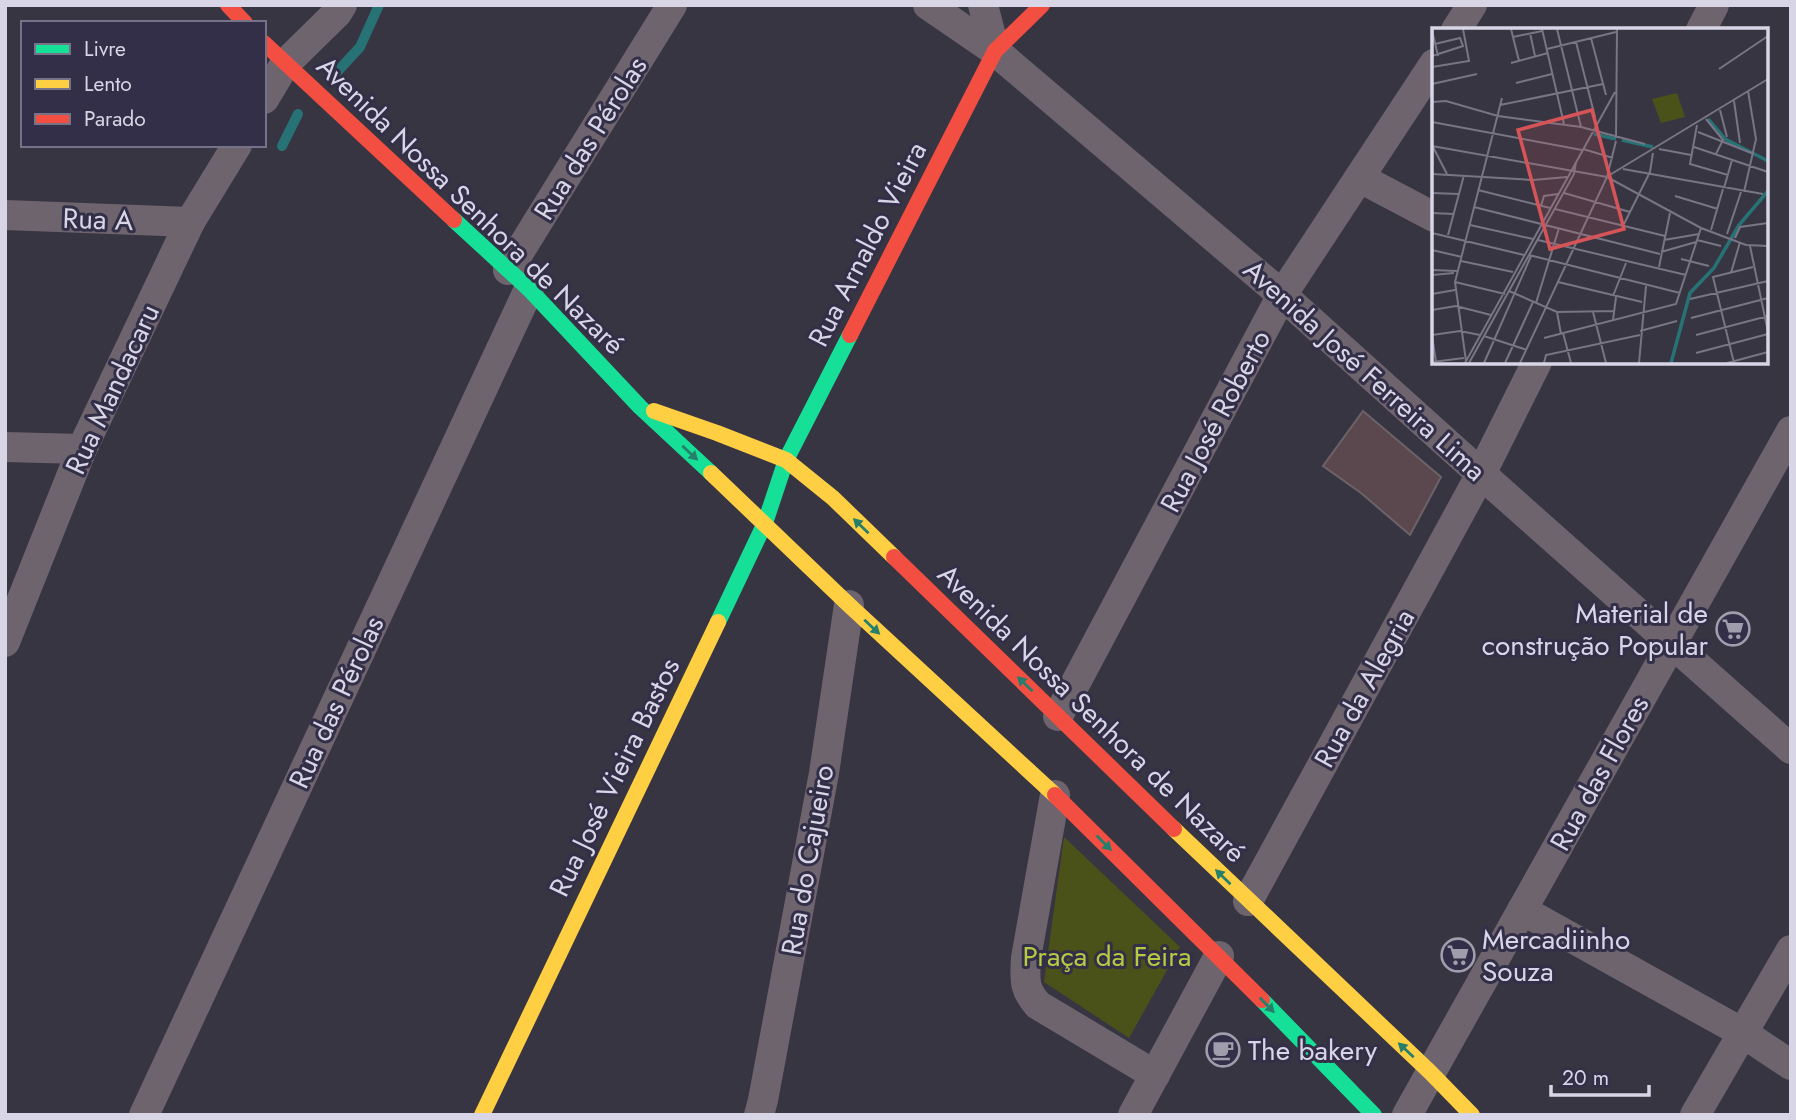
<svg xmlns="http://www.w3.org/2000/svg" width="1796" height="1120" viewBox="0 0 1796 1120" font-family="Jost,sans-serif">
  <style>
    .green { fill: #4a5219 }
    .lines { fill: none; stroke-linecap: round; stroke-linejoin: round }
    .stream { stroke: #277275; stroke-width: 10 }
    .building { fill: #5b484e; stroke: #6c6368; stroke-width: 2 }
    .street { stroke: #6e646e; stroke-width: 30 }
    .fast { stroke: #16e098; stroke-width: 16 }
    .slow { stroke: #ffcf43; stroke-width: 16 }
    .jam { stroke: #f24e42; stroke-width: 16 }
    .oneway { fill: #267f6c }
    .labels { text-anchor: middle; stroke-width: 6; stroke-linejoin: round; paint-order: stroke }
    .street-label { font-size: 28px; fill: #d8d6e6; stroke: #342f48 }
    .poi-label { font-size: 28px; fill: #d8d6e6; stroke: #342f48; text-anchor: start }
    .park-label { font-size: 28px; fill: #b7ca43; stroke: #342f48 }
    .inset-river { fill: none; stroke: #277275; stroke-width: 3.5 }
    .inset-road { fill: none; stroke: #787584; stroke-width: 2 }
    .view { fill: #d65458; fill-opacity: 0.15; stroke: #d65458; stroke-width: 3.5 }
    .inset-edge { fill: none; stroke: #d8d6e6; stroke-width: 3.5 }
  </style>
  <rect width="100%" height="100%" fill="#383542"/>
  <polygon class="green" points="1064,837 1180,947 1129,1038 1044,982"/>
  <g class="lines">
    <g class="stream">
      <polyline points="337,72 360,47 379,5"/>
      <polyline points="282,146 298,114"/>
    </g>
  </g>
  <polygon class="building" points="1363,411 1441,477 1410,535 1361,493 1323,466"/>
  <g class="lines">
    <g class="street">
      <polyline points="928,5 995,51 1282,295 1481,474 1791,749"/>
      <polyline points="983,5 995,51"/>
      <polyline points="1456,30 1472,5"/>
      <polyline points="1701,30 1714,5"/>
      <polyline points="264,99 285,64 337,13 342,5"/>
      <polyline points="1360,178 1434,217"/>
      <polyline points="5,215 190,222"/>
      <polyline points="508,270 672,5"/>
      <polyline points="5,447 82,449"/>
      <polyline points="5,642 82,449 190,222 237,145"/>
      <polyline points="1058,716 1282,295 1434,64"/>
      <path d="M1055,795L1026,958C1025,979 1023,988 1038,1005L1155,1075"/>
      <polyline points="1248,901 1481,474 1537,362"/>
      <polyline points="1522,910 1743,1033 1791,1065"/>
      <polyline points="144,1115 529,289"/>
      <polyline points="759,1115 763,1100 824,773 849,605"/>
      <polyline points="1133,1115 1219,956"/>
      <polyline points="1407,1115 1791,431"/>
      <polyline points="1695,1115 1791,950"/>
    </g>
    <g class="fast">
      <polyline points="454,220 529,289 640,407 711,473"/>
      <polyline points="718,622 765,523 786,460 850,335"/>
      <polyline points="1262,1000 1374,1115"/>
    </g>
    <g class="slow">
      <polyline points="654,411 717,433 786,460 833,498 894,557"/>
      <polyline points="711,473 849,605 1055,795"/>
      <polyline points="1174,829 1430,1072 1472,1115"/>
      <polyline points="482,1115 718,622"/>
    </g>
    <g class="jam">
      <polyline points="228,5 245,23"/>
      <polyline points="264,43 454,220"/>
      <polyline points="850,335 995,51 1042,5"/>
      <polyline points="894,557 1174,829"/>
      <polyline points="1055,795 1262,1000"/>
    </g>
  </g>
  <defs><path id="oneway-solid" d="M-6-.8H1V-3.2L6.5 0L1 3.2V.8H-6Z" transform="scale(1.75)"/></defs>
  <g class="oneway">
    <use href="#oneway-solid" transform="translate(690 453) rotate(43)"/>
    <use href="#oneway-solid" transform="translate(861 526) rotate(-136)"/>
    <use href="#oneway-solid" transform="translate(872 627) rotate(43)"/>
    <use href="#oneway-solid" transform="translate(1025 684) rotate(-136)"/>
    <use href="#oneway-solid" transform="translate(1104 843) rotate(45)"/>
    <use href="#oneway-solid" transform="translate(1223 877) rotate(-136)"/>
    <use href="#oneway-solid" transform="translate(1267 1005) rotate(46)"/>
    <use href="#oneway-solid" transform="translate(1406 1050) rotate(-137)"/>
  </g>
  <defs>
    <symbol id="supermarket-ring" viewBox="-11 -11 22 22"><circle r="9.5" fill="#342f48" stroke="#a09ead" stroke-width="1.5"/><path d="M-6-5.5h2.5l.6 2H6L4.5 2H-2.5L-4.4-4H-6ZM-1.5 3.2a1.3 1.3 0 1 0 .1 0ZM3 3.2a1.3 1.3 0 1 0 .1 0Z" fill="#a09ead"/></symbol>
    <symbol id="cafe-ring" viewBox="-11 -11 22 22"><circle r="9.5" fill="#342f48" stroke="#a09ead" stroke-width="1.5"/><path d="M-5.5-4.5H6V0H3Q3 3.5 0 3.5H-2.5Q-5.5 3.5-5.5 0ZM3-3.2v2h1.7v-2ZM-6 4.5H4V6H-6Z" fill="#a09ead"/></symbol>
  </defs>
  <g fill-rule="evenodd">
    <use href="#supermarket-ring" x="1714" y="610" width="38" height="38"/>
    <use href="#supermarket-ring" x="1439" y="936" width="38" height="38"/>
    <use href="#cafe-ring" x="1204" y="1031" width="38" height="38"/>
  </g>
  <g class="labels">
    <g class="street-label">
      <text transform="translate(590 138) rotate(-58)" y="10">Rua das Pérolas</text>
      <text transform="translate(471 205) rotate(44)" y="10">Avenida Nossa Senhora de Nazaré</text>
      <text transform="translate(98 219) rotate(2)" y="10">Rua A</text>
      <text transform="translate(867 244) rotate(-63)" y="10">Rua Arnaldo Vieira</text>
      <text transform="translate(1365 370) rotate(42)" y="10">Avenida José Ferreira Lima</text>
      <text transform="translate(112 389) rotate(-65)" y="10">Rua Mandacaru</text>
      <text transform="translate(1215 421) rotate(-62)" y="10">Rua José Roberto</text>
      <text transform="translate(1364 688) rotate(-61)" y="10">Rua da Alegria</text>
      <text transform="translate(336 702) rotate(-65)" y="10">Rua das Pérolas</text>
      <text transform="translate(1092 713) rotate(44)" y="10">Avenida Nossa Senhora de Nazaré</text>
      <text transform="translate(1599 773) rotate(-61)" y="10">Rua das Flores</text>
      <text transform="translate(614 777) rotate(-64)" y="10">Rua José Vieira Bastos</text>
      <text transform="translate(807 860) rotate(-80)" y="10">Rua do Cajueiro</text>
    </g>
    <g class="poi-label">
      <text x="1708" y="623" text-anchor="end">Material de<tspan x="1708" dy="32">construção Popular</tspan></text>
      <text x="1482" y="949">Mercadiinho<tspan x="1482" dy="32">Souza</tspan></text>
      <text x="1248" y="1060">The bakery</text>
    </g>
    <g class="park-label">
      <text x="1107" y="966">Praça da Feira</text>
    </g>
  </g>
  <g transform="translate(1432 28)">
    <rect width="336" height="336" fill="#383542"/>
    <path d="M245,65L253,89L229,95L220,71Z" fill="#4a5219"/>
    <path class="inset-river" d="M276,91L293,111L336,133M162,106L184,111M190,112L221,119M239,335L258,265L282,240L307,197L336,163"/>
    <path class="inset-road" d="M79,1L87,33M110,1L132,96M125,1L149,99M0,2L6,28M98,5L103,28M81,9L110,3M159,10L174,67M144,14L163,89M115,21L184,4M0,28L31,18L28,10L3,16M79,35L116,25M0,39L37,33L31,1M287,41L336,8M84,55L120,46M0,56L45,46M302,73L308,115M0,74L14,73L66,88L149,99L213,116M68,77L171,56M288,82L295,109M274,91L291,112L284,126M0,94L150,122M265,97L258,136L296,147M266,104L322,126M184,110L185,1M0,117L15,146M0,118L175,149L269,200L314,217L336,218M262,119L336,144M151,121L181,130M227,121L259,127M191,141L331,166M0,146L101,152L135,149M176,148L336,51M292,160L300,132M46,162L118,180M312,164L324,111L316,63M0,165L27,166M132,165L198,184M243,168L286,181M109,178L112,168L126,166M42,179L228,226M123,181L233,208M0,185L22,186M192,196L218,144L221,125M38,197L101,211M279,202L291,161M0,205L92,227M295,206L309,164M16,207L32,147M303,210L308,199L336,195M106,212L254,247M232,212L267,206M265,212L289,218M318,218L336,304M0,222L30,229M229,224L264,214M97,227L248,265M249,231L277,238M29,233L81,244M227,239L238,185M0,242L25,243M299,245L308,214M0,247L22,245M23,254L73,266M126,254L210,274M77,263L125,284L182,283M0,266L23,262M181,268L194,235M258,271L336,253M104,275L127,200M0,282L24,278L59,287M125,284L129,306M161,284L174,335M259,290L336,270M181,292L184,269M208,303L245,293M131,305L139,335M0,307L28,303L48,307M264,307L336,288M0,308L4,334M52,308L95,322M112,310L244,276L269,200M264,325L336,306M34,333L23,254L70,70M0,334L32,330M33,335L183,64M37,335L142,146L144,134M52,335L99,228M73,335L101,274M88,335L175,149L184,113M112,335L114,327L208,307M207,335L214,258M295,335L336,324M302,335L281,249L321,239"/>
    <path class="view" d="M160,82L192,201L118,221L86,102Z"/>
    <rect width="336" height="336" class="inset-edge"/>
  </g>
  <rect width="1796" height="1120" fill="none" stroke="#d8d6e6" stroke-width="14"/>
  <rect x="21" y="21" width="245" height="126" fill="#342f48" stroke="#767287" stroke-width="2"/>
  <rect x="35" y="44" width="35" height="10" fill="#16e098" stroke="#767287" stroke-width="2"/>
  <text x="84" y="56" font-size="21" fill="#d8d6e6">Livre</text>
  <rect x="35" y="79" width="35" height="10" fill="#ffcf43" stroke="#767287" stroke-width="2"/>
  <text x="84" y="91" font-size="21" fill="#d8d6e6">Lento</text>
  <rect x="35" y="114" width="35" height="10" fill="#f24e42" stroke="#767287" stroke-width="2"/>
  <text x="84" y="126" font-size="21" fill="#d8d6e6">Parado</text>
  <path d="M1551 1085v10h98v-10" fill="none" stroke="#d8d6e6" stroke-width="3.5"/>
  <text x="1562" y="1085" font-size="21" fill="#d8d6e6" stroke="#342f48" stroke-width="5" paint-order="stroke">20 m</text>
</svg>
